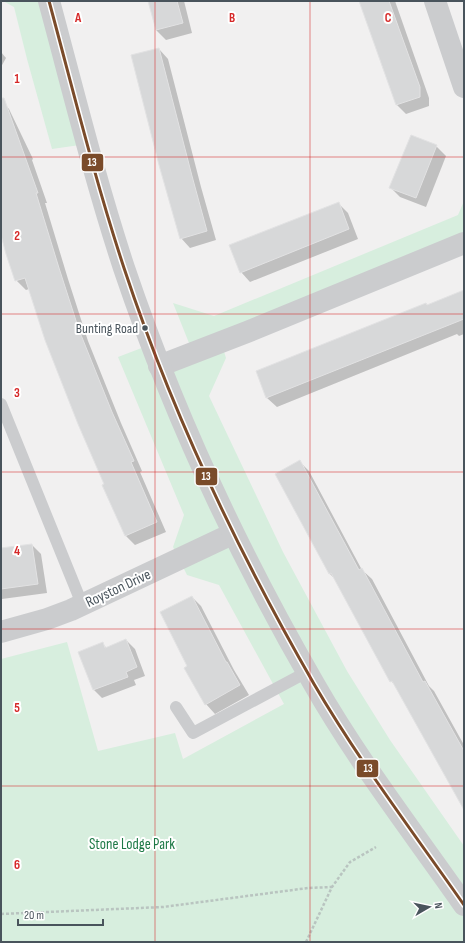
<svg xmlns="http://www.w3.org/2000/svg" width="465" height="943" viewBox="0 0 465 943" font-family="'Sofia Sans Condensed',sans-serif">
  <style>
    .green { fill: #d7eede }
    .shadow { fill: #0003 }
    .building { fill: #d7d8d9; stroke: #e2e2e3 }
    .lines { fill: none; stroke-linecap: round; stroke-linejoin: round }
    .path { stroke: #b9c4c0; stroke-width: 2.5; stroke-dasharray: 3 2; stroke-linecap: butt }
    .service { stroke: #cbccce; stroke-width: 12 }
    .minor { stroke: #cbccce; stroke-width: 22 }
    .tertiary { stroke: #cbccce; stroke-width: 22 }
    .bus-1-casing { stroke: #fff; stroke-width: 6 }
    .bus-1 { stroke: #7a4b2a; stroke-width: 3 }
    .grid { fill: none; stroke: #d62828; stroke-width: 1; stroke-opacity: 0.55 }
    .bus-dot { fill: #49545c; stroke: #fff; stroke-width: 1.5 }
    .labels { text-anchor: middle; stroke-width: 4; stroke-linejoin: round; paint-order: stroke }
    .bus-label { font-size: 14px; fill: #49545c; stroke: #fff; text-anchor: end }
    .street-label { font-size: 15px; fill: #49545c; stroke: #fff }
    .park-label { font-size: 15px; fill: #1d7946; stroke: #fff }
    .grid-label { font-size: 13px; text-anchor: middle; font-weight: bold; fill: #d62828; stroke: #fff; stroke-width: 4; stroke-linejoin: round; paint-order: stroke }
    .line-badge { stroke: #fff; stroke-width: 1.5 }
    .badge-label { font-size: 11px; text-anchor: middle; font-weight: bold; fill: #fff }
  </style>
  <rect width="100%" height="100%" fill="#f1f0f0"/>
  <g class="green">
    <polygon points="3,1 49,1 87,144 52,149 27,59 14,7"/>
    <polygon points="464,201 464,243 221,342 226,358 209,396 283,552 347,671 390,740 464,846 464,942 1,942 1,659 67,642 98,751 175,733 183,759 284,704 219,585 187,575 173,547 184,515 118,357 152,344 159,365 193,353 173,303 214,316 458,215"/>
  </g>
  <g class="shadow">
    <polygon points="149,1 184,1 192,33 166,40 156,30"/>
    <polygon points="360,1 395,1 429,98 429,106 406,114 397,105"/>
    <polygon points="159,49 168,59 201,187 216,240 190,248 181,238"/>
    <polygon points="1,52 6,58 1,67"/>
    <polygon points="1,101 9,109 33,159 32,160 47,203 45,203 68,279 88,341 121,423 142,471 140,472 166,532 135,545 126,536 103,485 105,484 29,289 26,290 16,280 1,230"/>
    <polygon points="436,146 446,156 426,207 400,197 390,187"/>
    <polygon points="338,203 348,213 358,239 250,282 241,272"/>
    <polygon points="464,291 464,334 459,336 457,334 277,407 267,398 427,306"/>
    <polygon points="300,462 309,471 362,570 372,579 429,686 434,691 464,745 464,801 396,686 391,681 337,581 329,573"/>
    <polygon points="32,545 41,554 47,593 2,599 1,549"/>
    <polygon points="192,597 201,606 234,670 249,695 215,714 206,704 189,666"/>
    <polygon points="126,640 135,649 145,676 134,680 136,685 102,698 94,690 102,644 107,648"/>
  </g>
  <g class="building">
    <polygon points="148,1 177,1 183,23 156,30"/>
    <polygon points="359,1 389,1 420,87 420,97 396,105"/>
    <polygon points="159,48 192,176 207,231 180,239 159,165 131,55"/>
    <polygon points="1,98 4,98 38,193 36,193 59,268 79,330 112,412 134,461 131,462 157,522 125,536 102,485 104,484 78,424 45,340 25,278 15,281 6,254 1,235"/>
    <polygon points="411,135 437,145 416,198 389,188"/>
    <polygon points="339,202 349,229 240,273 229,245"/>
    <polygon points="464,290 464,319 266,398 256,371 426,303 427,305"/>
    <polygon points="300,460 359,570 362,568 423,682 425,681 464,751 464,810 392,681 390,682 331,573 329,574 275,474"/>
    <polygon points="32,544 38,584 1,589 1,548"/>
    <polygon points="192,596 226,662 227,662 240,685 205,705 184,668 187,666 160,612"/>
    <polygon points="126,639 137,667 126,672 128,677 93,690 78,652 103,642 105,648"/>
  </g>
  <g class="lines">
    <g class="path">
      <polyline points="1,914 163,907 308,888 332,887"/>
      <polyline points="306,942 332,887 350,862 376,847"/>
    </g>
    <g class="service">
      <polyline points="1,404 82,604"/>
      <polyline points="176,707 193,733 307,672"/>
    </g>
    <g class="minor">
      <polyline points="435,1 464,87"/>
      <polyline points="159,366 247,332 464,243"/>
      <polyline points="1,632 47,619 71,610 232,534"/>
    </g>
    <path class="tertiary" d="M49,1C73,90 95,180 124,268C173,413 237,551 314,684C358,761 413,832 464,905"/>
    <defs>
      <path id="bus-1" d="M49,1C73,90 95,180 124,268C172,413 238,552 314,684C359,761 413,832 464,905"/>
    </defs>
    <use href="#bus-1" class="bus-1-casing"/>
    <use href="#bus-1" class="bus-1"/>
  </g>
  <path class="grid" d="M155,1V942M310,1V942M1,157H464M1,314H464M1,472H464M1,629H464M1,786H464"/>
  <circle class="bus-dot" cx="145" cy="328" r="3.5"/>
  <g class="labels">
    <g class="bus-label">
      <text x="138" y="333">Bunting Road</text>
    </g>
    <g class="street-label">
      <text transform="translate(118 588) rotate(-25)" y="5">Royston Drive</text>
    </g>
    <g class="park-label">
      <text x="132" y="849">Stone Lodge Park</text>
    </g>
  </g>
  <g class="grid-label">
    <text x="78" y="22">A</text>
    <text x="232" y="22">B</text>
    <text x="388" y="22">C</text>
    <text x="17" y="83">1</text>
    <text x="17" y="240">2</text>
    <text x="17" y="397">3</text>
    <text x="17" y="555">4</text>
    <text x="17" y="712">5</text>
    <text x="17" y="869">6</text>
  </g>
  <g class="line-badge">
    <rect x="81" y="153" width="23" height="19" rx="4" fill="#7a4b2a"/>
    <rect x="195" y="467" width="23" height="19" rx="4" fill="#7a4b2a"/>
    <rect x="356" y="759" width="23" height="19" rx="4" fill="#7a4b2a"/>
  </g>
  <g class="badge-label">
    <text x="92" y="166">13</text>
    <text x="206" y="480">13</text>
    <text x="368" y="772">13</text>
  </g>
  <rect width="465" height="943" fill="none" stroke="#49545c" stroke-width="4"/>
  <g transform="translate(429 907) rotate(81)" stroke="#ffffff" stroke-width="3" paint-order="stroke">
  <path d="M0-3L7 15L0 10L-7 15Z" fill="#49545c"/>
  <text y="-6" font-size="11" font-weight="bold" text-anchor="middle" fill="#49545c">N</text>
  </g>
  <path d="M18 919v6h85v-6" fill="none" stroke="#49545c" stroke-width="2"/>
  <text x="24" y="919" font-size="12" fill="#49545c" stroke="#ffffff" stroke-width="3" paint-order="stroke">20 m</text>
</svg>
